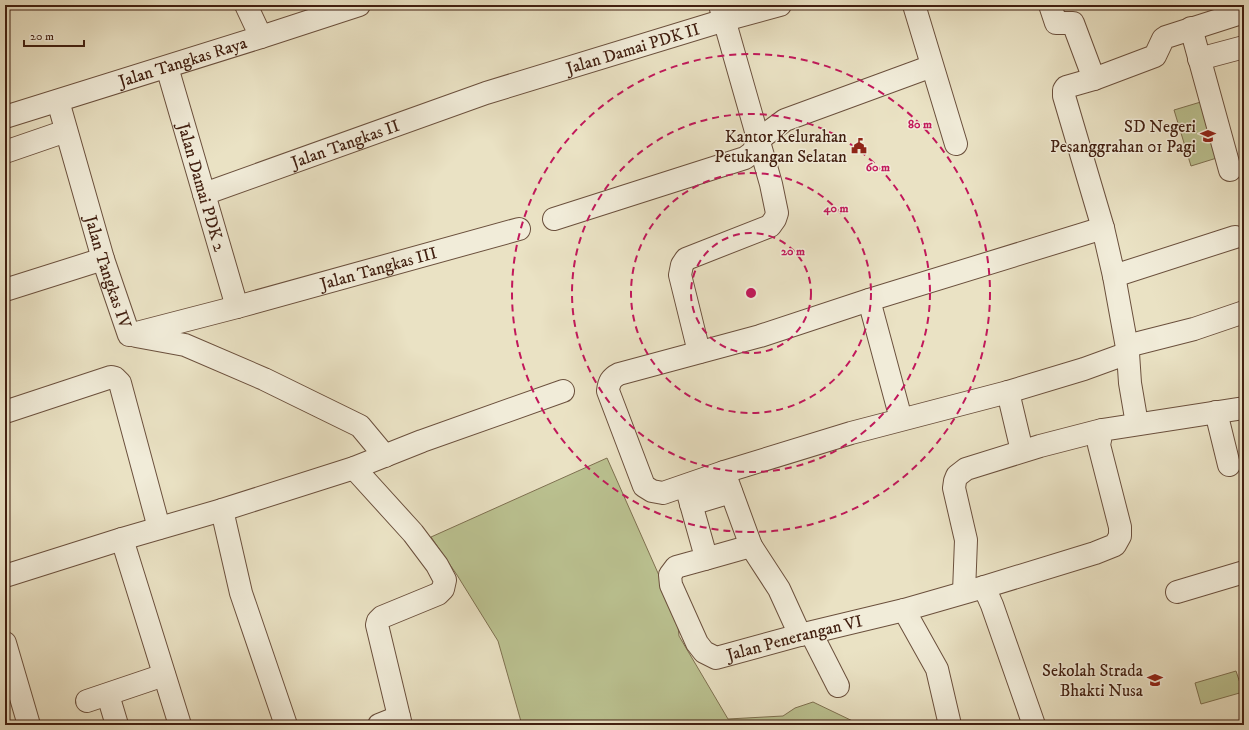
<svg xmlns="http://www.w3.org/2000/svg" width="1249" height="730" viewBox="0 0 1249 730" font-family="'IM FELL DW Pica',serif">
  <style>
    .green { fill: #bbc291; stroke: #7e7050 }
    .lines { fill: none; stroke-linecap: round; stroke-linejoin: round }
    .minor-casing { stroke: #6b503d; stroke-width: 24 }
    .minor { stroke: #f1ecd9; stroke-width: 22 }
    .ring { fill: none; stroke: #c2185b; stroke-width: 2; stroke-dasharray: 7 5 }
    .labels { text-anchor: middle; stroke-width: 3; stroke-linejoin: round; paint-order: stroke }
    .street-label { font-size: 17px; fill: #411f10; stroke: #f1ecd9 }
    .poi-label { font-size: 17px; fill: #411f10; stroke: #f1ecd9; text-anchor: end }
    .centre { fill: #c2185b; stroke: #f1ecd9; stroke-width: 2 }
    .ring-label { font-size: 12px; text-anchor: middle; font-weight: bold; fill: #c2185b; stroke: #f1ecd9; stroke-width: 3; stroke-linejoin: round; paint-order: stroke }
  </style>
  <rect width="100%" height="100%" fill="#eae2c4"/>
  <filter id="stains"><feTurbulence type="fractalNoise" baseFrequency=".005" numOctaves="4"/><feColorMatrix values="0 0 0 0 .2 0 0 0 0 .09 0 0 0 0 .02 0 0 0 .5 -.17"/></filter>
  <radialGradient id="worn" r=".72"><stop offset=".6" stop-color="#630" stop-opacity="0"/><stop offset="1" stop-color="#630" stop-opacity=".3"/></radialGradient>
  <g class="green">
    <polygon points="1204,101 1220,157 1191,166 1174,110"/>
    <polygon points="607,458 677,616 679,636 728,719 783,716 795,708 813,702 861,725 522,725 498,641 457,575 431,537"/>
    <polygon points="1236,671 1243,692 1201,704 1195,683"/>
  </g>
  <g class="lines">
    <defs>
      <g id="minor">
        <polyline points="246,5 261,37"/>
        <polyline points="914,5 956,144"/>
        <polyline points="1050,5 1056,23 1073,23 1094,79"/>
        <polyline points="1191,28 1230,170"/>
        <polyline points="1199,59 1244,47"/>
        <path id="s1" d="M167,67L237,307"/>
        <path id="s2" d="M58,101L103,259L129,335L237,307L519,229"/>
        <path id="s3" d="M5,117L261,37L359,5"/>
        <polyline points="5,152 66,131"/>
        <path id="s4" d="M204,194L486,93L725,20L780,5"/>
        <polyline points="554,219 745,158 753,152 758,140 785,120 924,69 931,64"/>
        <path d="M1103,228L869,300L760,336L619,374C611,378 609,382 608,391L644,486L652,491L663,493L724,472L851,433L1008,392L1084,369L1128,353"/>
        <polyline points="1235,237 1114,276 1103,228 1064,96 1064,90 1066,87 1094,79 1155,56 1163,39 1166,37 1244,12"/>
        <polyline points="1114,276 1128,353 1130,383 1137,424"/>
        <polyline points="5,290 103,259"/>
        <polyline points="869,300 901,419"/>
        <polyline points="136,336 185,345 264,379 360,426 385,456"/>
        <polyline points="1127,346 1194,329 1244,312"/>
        <polyline points="699,352 680,275 682,265 686,259 770,226 775,219 777,213 771,184 720,5"/>
        <polyline points="1008,392 1022,451"/>
        <polyline points="5,412 111,377 115,378 120,383 159,528"/>
        <polyline points="1216,412 1229,465"/>
        <polyline points="354,468 413,533 437,565 445,580 443,589 438,594 382,617 378,621 377,625 401,725"/>
        <polyline points="724,472 751,546 779,589 800,635"/>
        <path id="s5" d="M686,486L704,550L705,559L676,567L670,575L671,585L697,643L704,652L716,658L800,635L904,610L984,587L1095,553L1115,545L1120,536V527L1099,445L1102,430L1244,408"/>
        <polyline points="691,504 731,492"/>
        <polyline points="222,510 241,593 286,725"/>
        <polyline points="122,539 180,725"/>
        <polyline points="705,559 751,546"/>
        <polyline points="5,576 122,539 222,510 354,468 422,441 563,391"/>
        <polyline points="984,587 992,605 1034,725"/>
        <polyline points="964,592 966,540 954,488 955,481 957,476 966,469 1040,446 1102,430"/>
        <polyline points="1177,592 1244,572"/>
        <polyline points="904,610 937,669 950,725"/>
        <polyline points="811,633 838,686"/>
        <polyline points="5,643 29,725"/>
        <polyline points="108,695 117,725"/>
        <polyline points="87,701 164,675"/>
        <polyline points="379,725 399,717"/>
      </g>
    </defs>
    <use href="#minor" class="minor-casing"/>
    <use href="#minor" class="minor"/>
  </g>
  <g class="ring">
    <circle cx="751" cy="293" r="60"/>
    <circle cx="751" cy="293" r="120"/>
    <circle cx="751" cy="293" r="179"/>
    <circle cx="751" cy="293" r="239"/>
  </g>
  <defs>
    <symbol id="school-bare" viewBox="-9 -9 18 18"><path d="M0-5L7-2L0 1L-7-2ZM-4 1L0 2.5L4 1V4Q0 6-4 4Z" fill="#8f2418" stroke="#f1ecd9" stroke-width="2.5" paint-order="stroke"/></symbol>
    <symbol id="civic-bare" viewBox="-9 -9 18 18"><path d="M-.6-6.5H3V-4.5H.6V-3L4-1V1h2V6H-6V1h2V-1L-.6-3ZM-1.2 2.5V6h2.4V2.5Z" fill="#8f2418" stroke="#f1ecd9" stroke-width="2.5" paint-order="stroke"/></symbol>
  </defs>
  <g fill-rule="evenodd">
    <use href="#school-bare" x="1197" y="125" width="22" height="22"/>
    <use href="#civic-bare" x="848" y="135" width="22" height="22"/>
    <use href="#school-bare" x="1144" y="669" width="22" height="22"/>
  </g>
  <g class="labels">
    <g class="street-label">
      <text dy="6" stroke="none"><textPath href="#s4" startOffset="453">Jalan Damai PDK II</textPath></text>
      <text dy="6" stroke="none"><textPath href="#s3" startOffset="186">Jalan Tangkas Raya</textPath></text>
      <text dy="6" stroke="none"><textPath href="#s4" startOffset="150">Jalan Tangkas II</textPath></text>
      <text dy="6" stroke="none"><textPath href="#s1" startOffset="125">Jalan Damai PDK 2</textPath></text>
      <text dy="6" stroke="none"><textPath href="#s2" startOffset="503">Jalan Tangkas III</textPath></text>
      <text dy="6" stroke="none"><textPath href="#s2" startOffset="178">Jalan Tangkas IV</textPath></text>
      <text dy="6" stroke="none"><textPath href="#s5" startOffset="295">Jalan Penerangan VI</textPath></text>
    </g>
    <g class="poi-label">
      <text x="1196" y="132">SD Negeri<tspan x="1196" dy="20">Pesanggrahan 01 Pagi</tspan></text>
      <text x="847" y="142">Kantor Kelurahan<tspan x="847" dy="20">Petukangan Selatan</tspan></text>
      <text x="1143" y="676">Sekolah Strada<tspan x="1143" dy="20">Bhakti Nusa</tspan></text>
    </g>
  </g>
  <circle cx="751" cy="293" r="6" class="centre"/>
  <g class="ring-label">
    <text x="920" y="128">80 m</text>
    <text x="878" y="171">60 m</text>
    <text x="836" y="212">40 m</text>
    <text x="793" y="255">20 m</text>
  </g>
  <rect width="1249" height="730" fill="none" stroke="#eae2c4" stroke-width="20"/>
  <rect x="6" y="6" width="1237" height="718" fill="none" stroke="#411f10" stroke-width="2"/>
  <rect x="10" y="10" width="1229" height="710" fill="none" stroke="#411f10"/>
  <path d="M24 40v6h60v-6" fill="none" stroke="#411f10" stroke-width="2"/>
  <text x="30" y="40" font-size="12" fill="#411f10" stroke="#f1ecd9" stroke-width="3" paint-order="stroke">20 m</text>
  <rect width="100%" height="100%" filter="url(#stains)"/>
  <rect width="100%" height="100%" fill="url(#worn)"/>
</svg>
